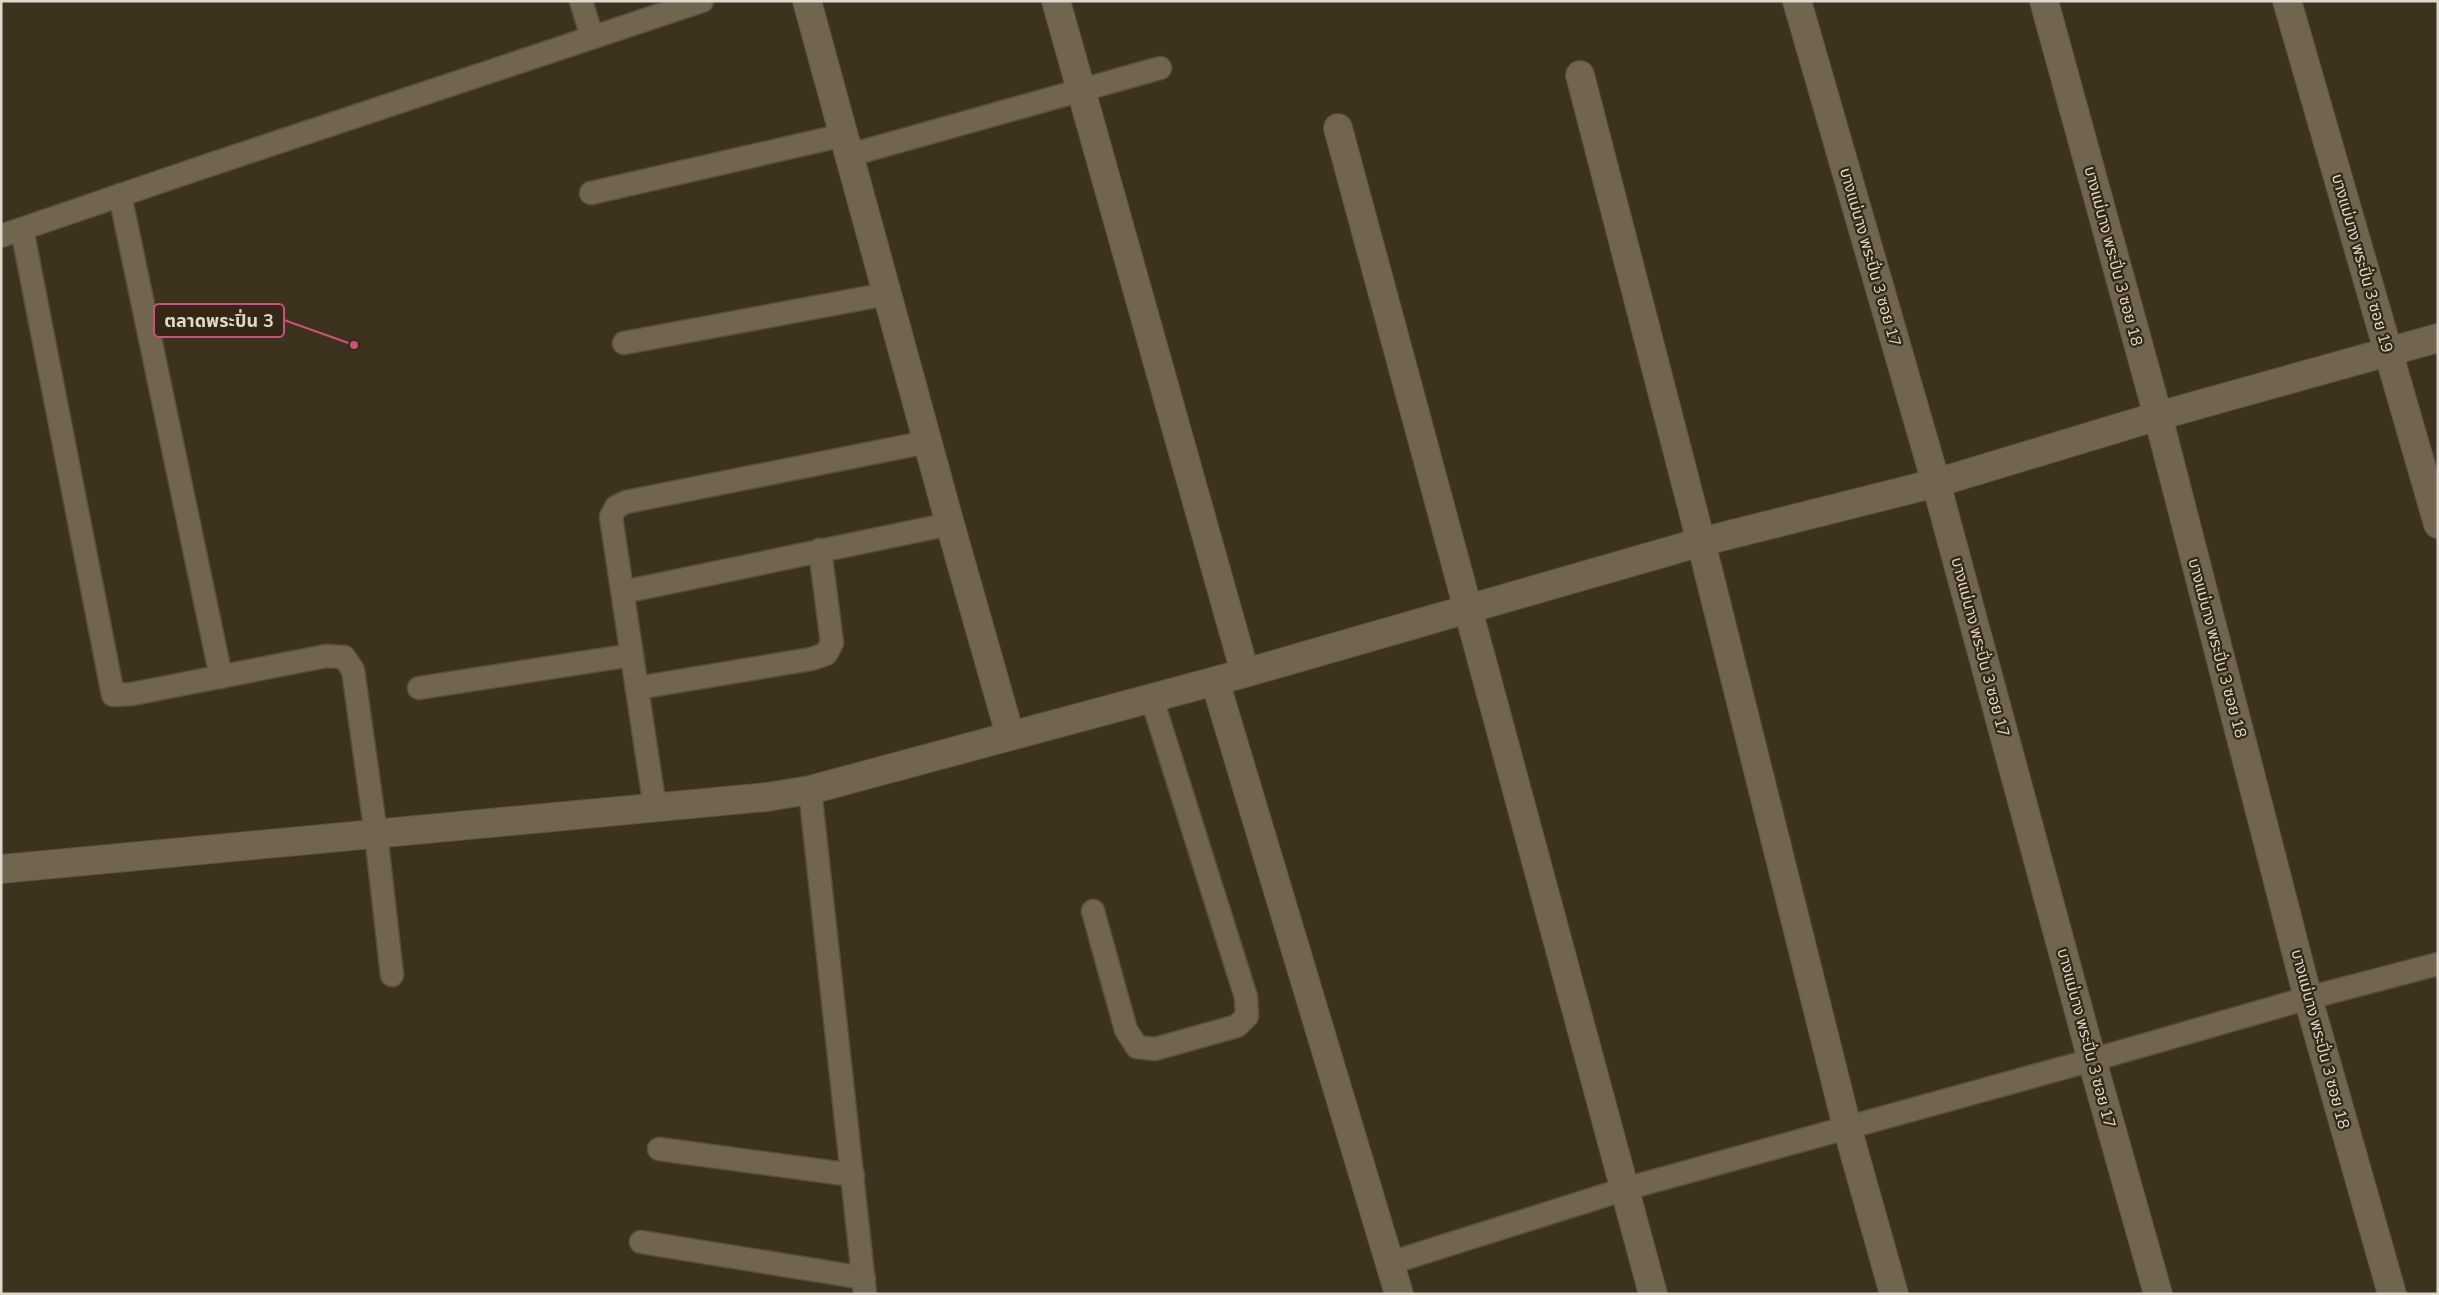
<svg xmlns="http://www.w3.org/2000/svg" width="2439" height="1295" viewBox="0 0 2439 1295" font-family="'Nunito Sans','Noto Sans Thai',sans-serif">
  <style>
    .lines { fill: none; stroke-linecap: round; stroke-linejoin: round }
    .lane-casing { stroke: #584f3e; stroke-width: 25 }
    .street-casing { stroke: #584f3e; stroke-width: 30 }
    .lane { stroke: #716550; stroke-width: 22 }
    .street { stroke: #716550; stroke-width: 28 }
    .labels { text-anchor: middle; stroke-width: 4.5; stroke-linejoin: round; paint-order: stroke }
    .street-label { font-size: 16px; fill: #dfd9cd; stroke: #322815 }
    .leader { fill: none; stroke: #cb527d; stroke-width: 2 }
    .callout-dot { fill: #cb527d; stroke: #322815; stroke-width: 2 }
    .callout { fill: #322815; stroke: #cb527d; stroke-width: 2 }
    .callout-label { font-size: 18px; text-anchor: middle; font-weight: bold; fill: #dfd9cd }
  </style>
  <rect width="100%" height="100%" fill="#3d321e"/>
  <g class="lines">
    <defs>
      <g id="lane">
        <polyline points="581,1 592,37"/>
        <polyline points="850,155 1160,68"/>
        <polyline points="591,193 844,135"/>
        <polyline points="120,195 221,677"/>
        <polyline points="22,229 113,695 132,694 326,656 344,657 353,670 376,834 392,975"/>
        <polyline points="1,236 203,167 702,1"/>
        <polyline points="624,343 887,294"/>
        <polyline points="623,592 950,524"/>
        <polyline points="419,688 632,655"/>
        <polyline points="637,688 811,659 826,654 832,643 820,550"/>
        <polyline points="810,790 865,1294"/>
        <polyline points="655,808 611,517 616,507 626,502 927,442"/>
        <polyline points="1093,911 1126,1030 1137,1047 1155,1049 1237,1026 1247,1016 1246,997 1152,699"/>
        <polyline points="659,1149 853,1175"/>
        <polyline points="641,1242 864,1278"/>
        <polyline points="1390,1263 1625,1189 2092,1060 2308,998 2438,964"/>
      </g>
      <g id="street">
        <polyline points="807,1 950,524 1010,735"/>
        <polyline points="1056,1 1245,673"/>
        <polyline points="1797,1 1936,483 2092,1060 2158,1294"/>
        <polyline points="2044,1 2158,416 2308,998 2392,1294"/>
        <polyline points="2287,1 2438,524"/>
        <polyline points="1580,75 1701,542 1847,1127 1894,1294"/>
        <polyline points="1338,128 1653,1294"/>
        <polyline points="1215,681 1399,1294"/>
        <polyline points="1,869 767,797 810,790 1245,673 1701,542 1936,483 2158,416 2438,338"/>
      </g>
    </defs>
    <use href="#lane" class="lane-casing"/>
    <use href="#street" class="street-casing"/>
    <use href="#lane" class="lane"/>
    <use href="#street" class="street"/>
  </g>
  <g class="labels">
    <g class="street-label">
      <text transform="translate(2114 256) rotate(75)" y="6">บางแม่นาง พระปิ่น 3 ซอย 18</text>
      <text transform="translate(1871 257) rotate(74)" y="6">บางแม่นาง พระปิ่น 3 ซอย 17</text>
      <text transform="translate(2363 263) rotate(74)" y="6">บางแม่นาง พระปิ่น 3 ซอย 19</text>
      <text transform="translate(1981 647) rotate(75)" y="6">บางแม่นาง พระปิ่น 3 ซอย 17</text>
      <text transform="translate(2218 648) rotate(75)" y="6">บางแม่นาง พระปิ่น 3 ซอย 18</text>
      <text transform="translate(2087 1038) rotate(75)" y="6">บางแม่นาง พระปิ่น 3 ซอย 17</text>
      <text transform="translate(2321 1039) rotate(75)" y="6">บางแม่นาง พระปิ่น 3 ซอย 18</text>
    </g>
  </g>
  <path class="leader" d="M354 345L284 320"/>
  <circle class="callout-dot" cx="354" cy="345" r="5"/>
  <rect class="callout" x="154" y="304" width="130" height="33" rx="5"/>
  <g class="callout-label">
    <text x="219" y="327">ตลาดพระปิ่น 3</text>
  </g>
  <rect width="2439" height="1295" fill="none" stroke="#dfd9cd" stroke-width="5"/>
</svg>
